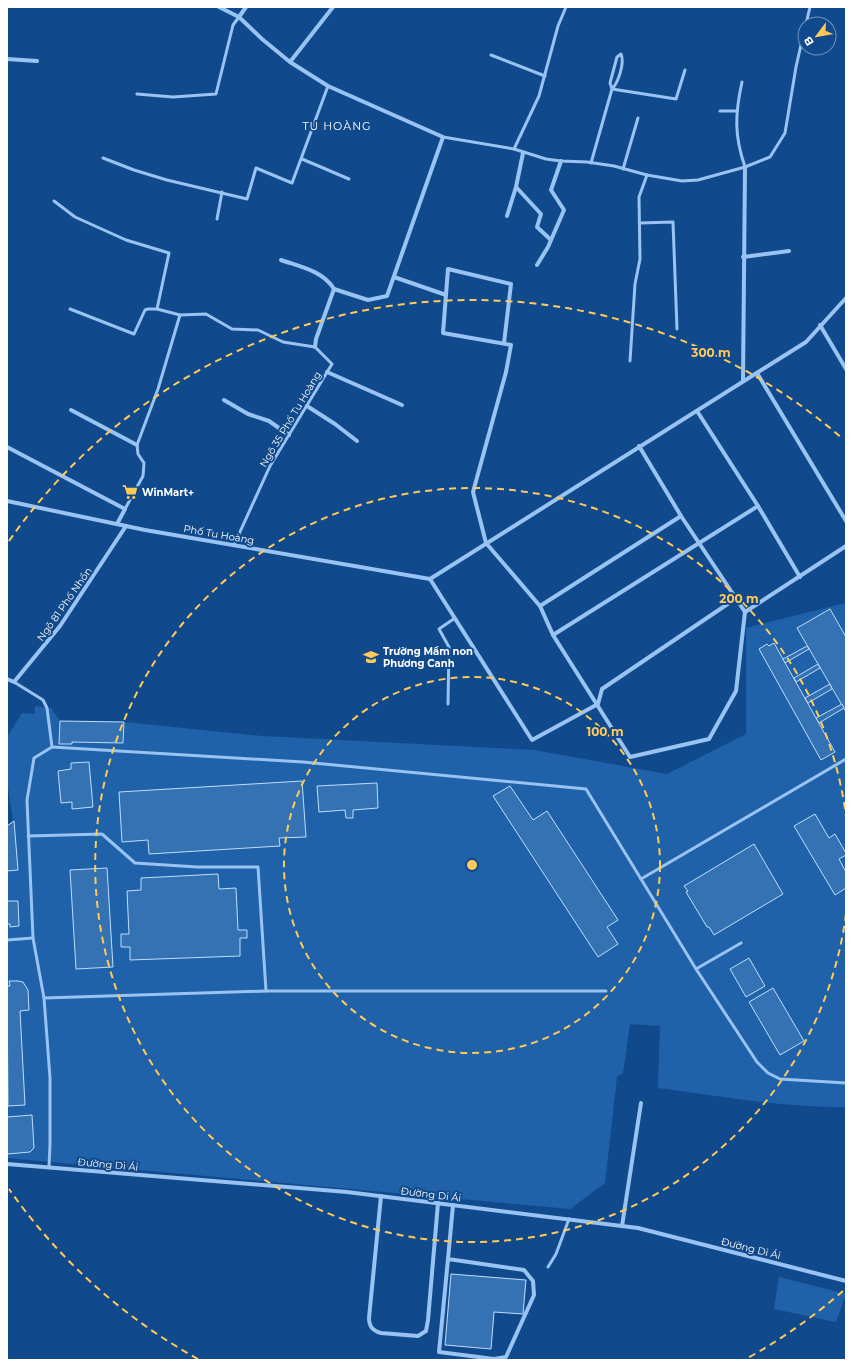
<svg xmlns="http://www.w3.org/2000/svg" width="853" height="1367" viewBox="0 0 853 1367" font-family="Montserrat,sans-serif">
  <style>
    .green { fill: #1f62a9 }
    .building { fill: #3472b3; stroke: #bfddfd }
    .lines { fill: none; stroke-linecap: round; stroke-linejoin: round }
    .service { stroke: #98c3f2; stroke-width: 3 }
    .minor { stroke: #98c3f2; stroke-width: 4 }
    .ring { fill: none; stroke: #ffca58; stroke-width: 2; stroke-dasharray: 7 5 }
    .labels { text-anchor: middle; stroke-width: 4; stroke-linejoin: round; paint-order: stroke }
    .street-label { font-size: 10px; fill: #fff; stroke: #114a8c }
    .poi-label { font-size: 10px; font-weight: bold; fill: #fff; stroke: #114a8c; text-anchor: start }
    .neighbourhood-label { font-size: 11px; letter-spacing: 1px; fill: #fff; stroke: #114a8c }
    .centre { fill: #ffca58; stroke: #114a8c; stroke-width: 2 }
    .ring-label { font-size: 12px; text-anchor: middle; font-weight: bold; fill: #ffca58; stroke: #114a8c; stroke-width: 4; stroke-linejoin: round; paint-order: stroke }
  </style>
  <rect width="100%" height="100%" fill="#114a8c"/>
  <g class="green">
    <path d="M846,603V1107C783,1108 720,1096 658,1088L660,1026L630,1024L623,1073L617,1077L605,1183L570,1209L7,1158V826L13,821L7,781V737L22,713L35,714V706L51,708L60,721L124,722L262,736L534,750L667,774L746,734V628Z"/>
    <polygon points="779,1277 846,1294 836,1322 774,1309"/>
  </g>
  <g class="building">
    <polygon points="830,609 846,637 846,712 797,628"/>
    <polygon points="774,643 835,752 821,760 759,649 767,644 769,646"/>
    <polygon points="807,646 809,649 785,663 783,659"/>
    <polygon points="818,664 820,668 796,682 794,678"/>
    <polygon points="830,684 832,689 808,703 805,698"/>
    <polygon points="842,704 844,708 819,723 816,718"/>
    <polygon points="60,721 124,722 123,743 72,742 72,744 59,744"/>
    <polygon points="89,762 93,807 72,809 72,802 61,803 58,771 71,769 71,763"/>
    <polygon points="302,781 306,837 279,838 280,846 149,854 148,840 122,842 119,792"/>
    <polygon points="377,783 378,808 353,810 353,818 346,818 345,810 319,812 317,786"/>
    <polygon points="510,786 533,820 547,811 618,920 607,927 618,944 598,957 493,796"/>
    <polygon points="815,814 829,838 835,834 846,853 846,855 839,859 846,872 846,888 835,895 794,826"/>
    <polygon points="14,821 18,870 7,871 7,826"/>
    <polygon points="754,844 783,894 714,935 709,927 707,927 686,892 688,891 684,886"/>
    <polygon points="107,868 113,967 76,969 70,870"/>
    <polygon points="218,874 219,889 236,888 238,930 247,930 247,938 240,938 240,956 130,960 130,947 121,947 121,934 129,934 127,891 141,890 141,878"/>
    <polygon points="7,901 18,901 19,926 10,927 10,924 7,924"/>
    <polygon points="749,958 765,986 746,997 730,969"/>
    <polygon points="9,981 18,981 23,982 28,990 29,1010 20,1011 25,1105 8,1106 7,986 10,986"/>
    <polygon points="773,988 804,1041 780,1055 749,1002"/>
    <polygon points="32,1115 34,1148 30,1152 7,1154 7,1117"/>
    <polygon points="451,1274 526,1280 523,1314 494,1312 491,1349 445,1345"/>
  </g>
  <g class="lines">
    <g class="service">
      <polyline points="806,24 810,7"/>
      <polyline points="491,55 545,76"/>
      <path d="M742,82C735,114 734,135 745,167"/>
      <polyline points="612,89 676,99 685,70"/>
      <polyline points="137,94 173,97 216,94 233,25 239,17"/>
      <polyline points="720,111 737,111"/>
      <polyline points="443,137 514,149 546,159 561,161 587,162 614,166 647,175 682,181 698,180 745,167 770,157 785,133 796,67 805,27"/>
      <polyline points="514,149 539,96 558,26 566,7"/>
      <polyline points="103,158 134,170 167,180 247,199 256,168 292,183 328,86"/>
      <polyline points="302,159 349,179"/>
      <path d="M591,163L612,89L610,83L617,57L621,54C625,63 618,83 612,89"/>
      <polyline points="623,169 638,118"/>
      <polyline points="54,201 75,217 126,240 169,253 157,309 180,315 206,314 232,329 258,330 283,342 315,347 332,364 270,466 234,545"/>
      <polyline points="217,219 222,192"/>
      <polyline points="640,223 673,222 677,329"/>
      <polyline points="70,309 134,334 145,310 148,309 157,309"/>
      <polyline points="630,361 635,284 640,259 639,197 647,175"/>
      <polyline points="125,509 143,476 144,463 138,454 137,445 158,389 180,315"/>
      <polyline points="14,682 43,700 47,708 52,747 34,758 27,800 33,938 44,998 50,1078 50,1144 49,1167"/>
      <polyline points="448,704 449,647 439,629 455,618"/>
      <polyline points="52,747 303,762 586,789 696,969 757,1062 768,1073 780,1079 846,1083"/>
      <polyline points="28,836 102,834 135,863 197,867 258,867 266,991"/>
      <polyline points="641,879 846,759"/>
      <polyline points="7,940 33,938"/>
      <polyline points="696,969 741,943"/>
      <polyline points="44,998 266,991 606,991"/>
      <polyline points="548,1267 556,1254 569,1219"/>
    </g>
    <g class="minor">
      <polyline points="219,7 239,17 262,39 290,62 328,86 443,137 387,296 368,300 334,289"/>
      <polyline points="239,17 246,7"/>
      <polyline points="7,59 37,61"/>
      <polyline points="290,62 333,7"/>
      <polyline points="516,187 541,214 537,227 551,240"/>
      <polyline points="507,216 516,187 523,153"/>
      <polyline points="743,257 789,251"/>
      <path d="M281,260C301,267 323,271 334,289"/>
      <polyline points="537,265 548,247 564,210 551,190 561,161"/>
      <polyline points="394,277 446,295"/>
      <polyline points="820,325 846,369"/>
      <polyline points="504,343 511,284 448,269 443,333 511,345 506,372 473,492 486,543 540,606 553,635 630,757 709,739 736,691 745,612 681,516 639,446"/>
      <polyline points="315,347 316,339 334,289"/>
      <polyline points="327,372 402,405"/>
      <polyline points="757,373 846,521"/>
      <polyline points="743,381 745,167"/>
      <polyline points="224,400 248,414 269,421 289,435"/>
      <polyline points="307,406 335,424 357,441"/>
      <polyline points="71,410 137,445"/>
      <polyline points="697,411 758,506 800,577"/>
      <polyline points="7,447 125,509 117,524"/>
      <polyline points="7,501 145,530 430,579"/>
      <polyline points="430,579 806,342 846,298"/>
      <polyline points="430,579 532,740 598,704 602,689 735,599"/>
      <polyline points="540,606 681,516"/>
      <polyline points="745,612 846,546"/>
      <polyline points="553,635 758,506"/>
      <polyline points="7,679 14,682 60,626 126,526"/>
      <polyline points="7,1164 347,1192 638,1228 846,1281"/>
      <path d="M381,1196L369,1318C369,1327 373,1331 381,1333L418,1336L426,1331L428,1320L438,1203"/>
      <polyline points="622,1226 641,1103"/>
      <polyline points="448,1259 439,1352 494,1359 506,1357 534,1295 533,1281 524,1270 448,1259 453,1205"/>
    </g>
  </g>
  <g class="ring">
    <circle cx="472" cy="865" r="188"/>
    <path d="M846 914A377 377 0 1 1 846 816"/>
    <path d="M843 1291A565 565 0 0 1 746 1359M198 1359A565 565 0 0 1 9 1189M9 541A565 565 0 0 1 843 439"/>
  </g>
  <defs>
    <symbol id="supermarket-bare" viewBox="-9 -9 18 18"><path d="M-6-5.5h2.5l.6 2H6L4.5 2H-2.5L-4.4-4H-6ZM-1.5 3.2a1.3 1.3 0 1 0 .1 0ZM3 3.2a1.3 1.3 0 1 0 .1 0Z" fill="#ffca58" stroke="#114a8c" stroke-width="2.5" paint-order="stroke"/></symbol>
    <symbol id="school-bare" viewBox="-9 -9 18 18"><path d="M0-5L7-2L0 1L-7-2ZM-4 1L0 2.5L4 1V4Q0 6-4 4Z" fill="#ffca58" stroke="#114a8c" stroke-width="2.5" paint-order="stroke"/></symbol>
  </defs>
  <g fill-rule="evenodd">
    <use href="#supermarket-bare" x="119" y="481" width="22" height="22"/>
    <use href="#school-bare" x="360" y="646" width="22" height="22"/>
  </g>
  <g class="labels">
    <g class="street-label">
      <text transform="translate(290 419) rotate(-59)" y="4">Ngõ 35 Phố Tu Hoàng</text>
      <text transform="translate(219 534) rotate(10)" y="4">Phố Tu Hoàng</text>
      <text transform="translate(64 604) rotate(-55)" y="4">Ngõ 81 Phố Nhổn</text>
      <text transform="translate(108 1164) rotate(5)" y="4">Đường Di Ái</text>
      <text transform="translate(431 1194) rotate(7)" y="4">Đường Di Ái</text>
      <text transform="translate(751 1248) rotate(14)" y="4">Đường Di Ái</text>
    </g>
    <g class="poi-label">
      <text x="142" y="496">WinMart+</text>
      <text x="383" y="655">Trường Mầm non<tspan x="383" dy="12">Phương Canh</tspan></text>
    </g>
    <g class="neighbourhood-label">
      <text x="337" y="130">TU HOÀNG</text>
    </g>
  </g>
  <circle cx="472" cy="865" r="6" class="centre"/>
  <g class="ring-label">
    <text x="711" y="357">300 m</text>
    <text x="739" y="603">200 m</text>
    <text x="605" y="736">100 m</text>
  </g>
  <rect width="853" height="1367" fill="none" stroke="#ffffff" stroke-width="16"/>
  <g transform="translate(817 36) rotate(238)"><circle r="19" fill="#114a8c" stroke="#7092ba"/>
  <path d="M0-3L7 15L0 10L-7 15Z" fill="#ffca58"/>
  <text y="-6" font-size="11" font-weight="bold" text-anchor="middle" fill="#ffffff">B</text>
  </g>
</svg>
